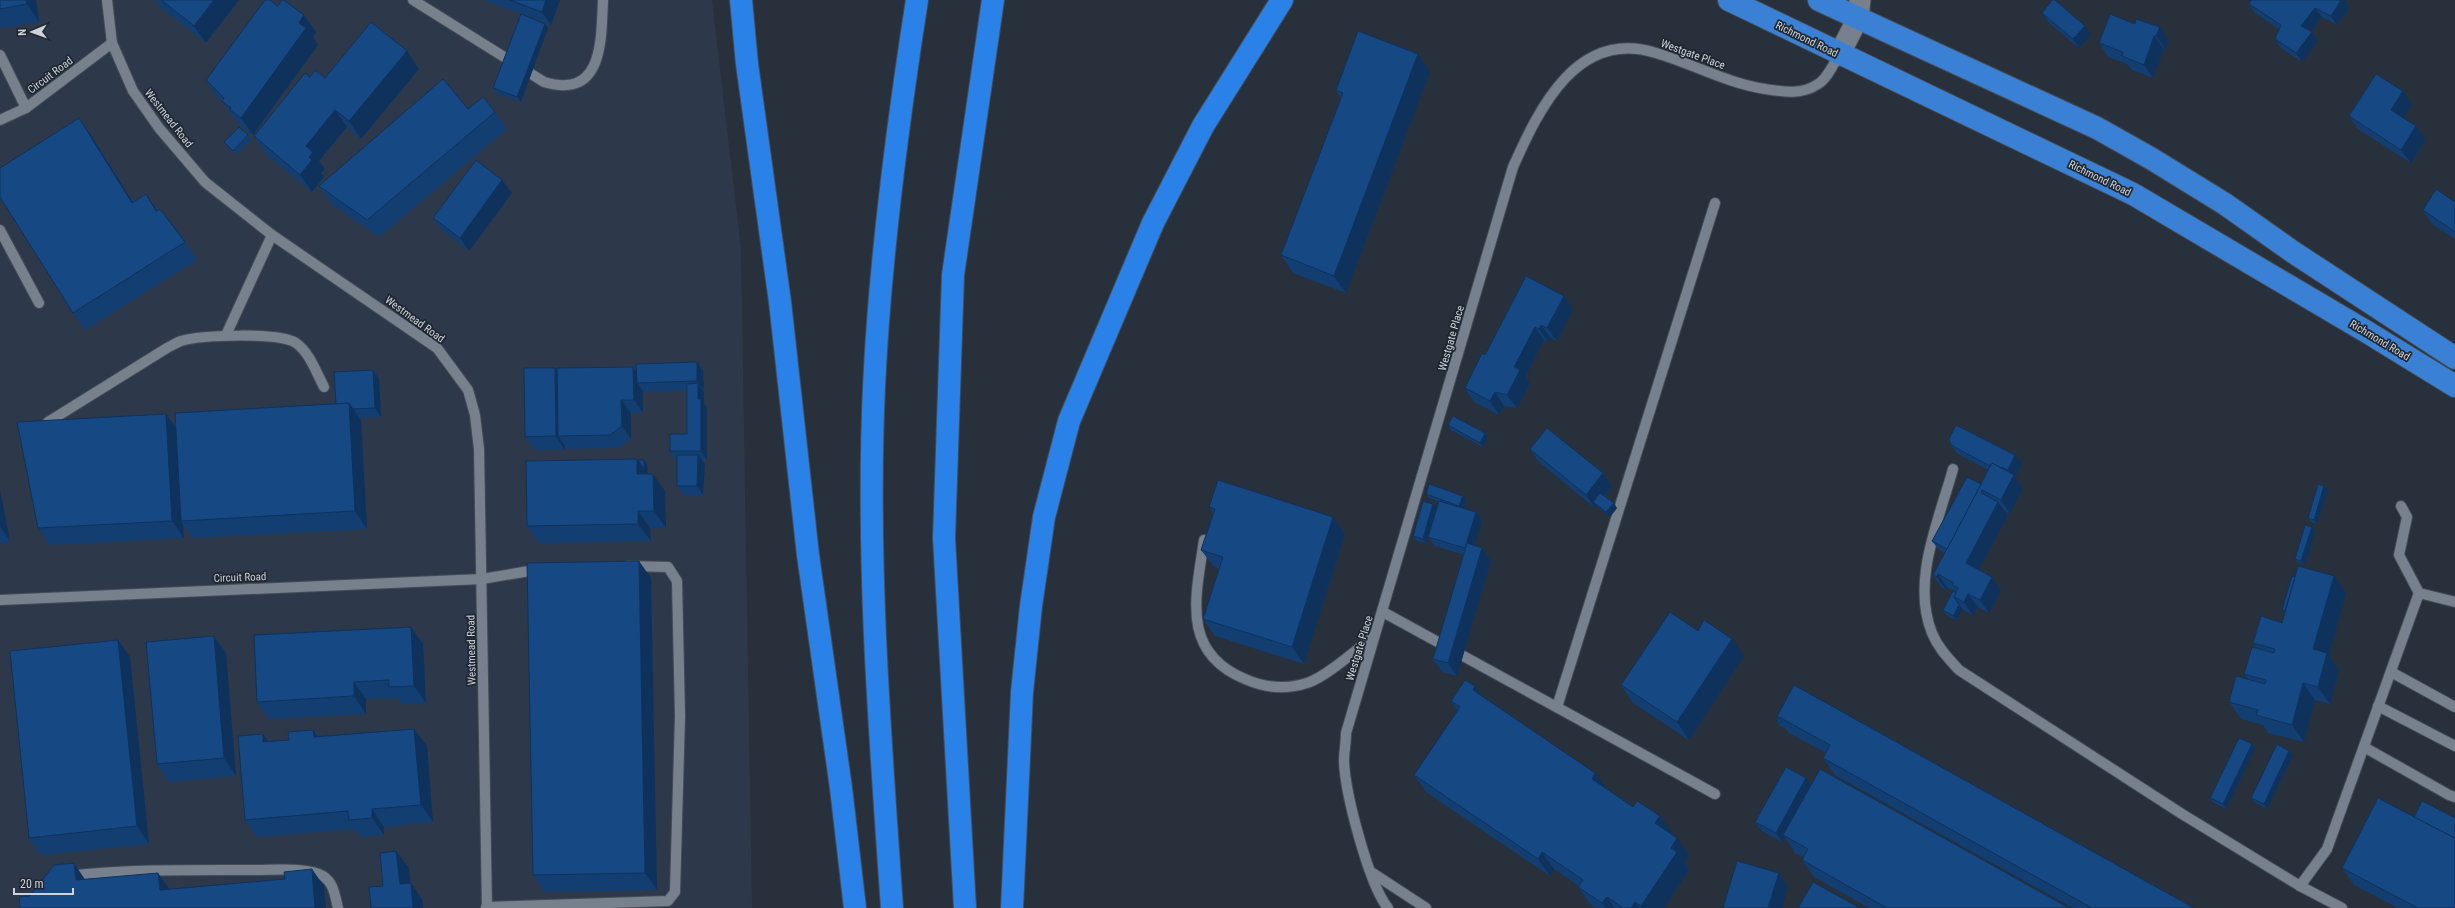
<svg xmlns="http://www.w3.org/2000/svg" width="2455" height="908" viewBox="0 0 2455 908" font-family="'Roboto Condensed',sans-serif">
  <style>
    .built { fill: #2d394a }
    .lines { fill: none; stroke-linecap: round; stroke-linejoin: round }
    .service-casing { stroke: #454c55; stroke-width: 12 }
    .minor-casing { stroke: #454c55; stroke-width: 23 }
    .trunk-casing { stroke: #454c55; stroke-width: 24 }
    .motorway-casing { stroke: #454c55; stroke-width: 24 }
    .service { stroke: #77818e; stroke-width: 10 }
    .minor { stroke: #77818e; stroke-width: 21 }
    .trunk { stroke: #3a81d5; stroke-width: 22 }
    .motorway { stroke: #2a81e7; stroke-width: 22 }
    .wall { fill: #133e71 }
    .shaded-wall { fill: #0f325c }
    .building { fill: #164883; stroke: #0f325c }
    .labels { text-anchor: middle; stroke-width: 3.5; stroke-linejoin: round; paint-order: stroke }
    .street-label { font-size: 11px; fill: #ced3da; stroke: #1e2630 }
  </style>
  <rect width="100%" height="100%" fill="#27303b"/>
  <polygon class="built" points="0,0 712,0 741,249 752,908 0,908"/>
  <g class="lines">
    <defs>
      <g id="service">
        <polyline points="107,0 112,43 133,91 159,128 205,182 272,235 437,348 468,390 475,415 479,449 487,908"/>
        <path d="M413,0L544,82C604,100 601,39 603,0"/>
        <polyline points="0,55 26,108"/>
        <polyline points="0,120 26,108 112,43"/>
        <polyline points="0,230 39,303"/>
        <polyline points="226,335 272,235"/>
        <path d="M48,422L167,348C171,346 176,343 181,341C201,335 279,332 296,343C310,353 316,372 324,387"/>
        <path d="M1953,469C1939,520 1911,581 1932,633C1938,648 1949,659 1959,670L2182,814L2300,886L2327,849L2419,593L2455,602"/>
        <polyline points="2401,506 2407,517 2399,555 2419,593"/>
        <path d="M1204,540C1196,596 1180,652 1245,679C1265,688 1285,690 1307,683C1326,677 1357,649 1374,636"/>
        <polyline points="0,600 482,579 541,569"/>
        <polyline points="1383,612 1715,794"/>
        <polyline points="2391,672 2455,707"/>
        <polyline points="2378,706 2455,746"/>
        <polyline points="1557,707 1715,203"/>
        <polyline points="2364,747 2449,795 2455,797"/>
        <polyline points="1371,872 1426,908"/>
        <path d="M68,876C130,869 194,870 257,870C274,870 308,867 323,876C334,883 335,896 338,908"/>
        <polyline points="2300,886 2342,908"/>
        <polyline points="486,907 668,901 675,892 680,716 677,581 668,567 629,566"/>
        <path d="M1388,908C1369,885 1345,793 1344,761C1344,752 1346,743 1346,733L1513,167C1539,109 1577,28 1656,53C1693,64 1727,83 1765,89C1784,92 1802,95 1818,84C1827,79 1834,63 1839,55"/>
      </g>
      <polyline id="minor" points="1839,55 1858,18 1860,0"/>
      <g id="trunk">
        <polyline points="1729,0 2133,194 2367,332 2455,386"/>
        <polyline points="1819,0 2097,128 2152,159 2225,204 2293,252 2455,358"/>
      </g>
      <g id="motorway">
        <polyline points="741,0 747,64 780,302 808,555 841,788 855,908"/>
        <path d="M892,908C880,734 866,561 874,387C880,257 897,128 917,0"/>
        <polyline points="965,908 944,538 953,275 993,0"/>
        <polyline points="1012,908 1022,692 1031,606 1044,517 1069,421 1153,223 1203,126 1282,0"/>
      </g>
    </defs>
    <use href="#service" class="service-casing"/>
    <use href="#minor" class="minor-casing"/>
    <use href="#trunk" class="trunk-casing"/>
    <use href="#motorway" class="motorway-casing"/>
    <use href="#service" class="service"/>
    <use href="#minor" class="minor"/>
    <use href="#trunk" class="trunk"/>
    <use href="#motorway" class="motorway"/>
  </g>
  <g class="wall">
    <polygon points="0,0 36,0 39,22 0,28"/>
    <polygon points="155,0 239,0 206,43 161,8"/>
    <polygon points="485,0 560,0 551,25 486,1"/>
    <polygon points="2249,4 2346,4 2349,8 2337,25 2322,17 2310,32 2312,32 2318,41 2302,62 2281,48 2275,39 2279,29 2255,13"/>
    <polygon points="278,6 316,32 313,37 318,45 253,135 242,127 236,120 234,118 224,103 218,98 206,80"/>
    <polygon points="2042,13 2091,35 2079,48 2048,22"/>
    <polygon points="2110,14 2169,41 2166,50 2164,49 2153,78 2132,70 2127,64 2108,57 2099,43"/>
    <polygon points="548,28 521,102 496,93 493,88"/>
    <polygon points="407,51 419,69 361,139 347,127 319,161 325,169 321,173 324,177 312,192 266,154 254,136 310,77 325,78"/>
    <polygon points="1418,54 1430,72 1346,293 1293,273 1281,255 1341,98 1336,90"/>
    <polygon points="2403,91 2412,104 2403,118 2426,139 2411,163 2358,129 2349,116"/>
    <polygon points="468,109 495,112 507,129 379,237 331,203 319,186"/>
    <polygon points="91,135 133,203 157,211 185,242 197,260 85,330 73,313"/>
    <polygon points="248,135 251,140 236,155 228,147 224,142"/>
    <polygon points="502,180 512,193 469,251 443,231 433,218"/>
    <polygon points="2455,202 2455,239 2432,224 2423,210"/>
    <polygon points="1526,276 1573,309 1557,341 1551,338 1548,342 1544,340 1525,377 1530,383 1517,408 1504,406 1499,415 1474,402 1465,388 1485,355"/>
    <polygon points="555,368 557,371 703,371 704,390 702,390 704,392 704,404 707,408 707,460 702,460 705,464 703,495 684,495 677,486 677,460 676,460 670,451 687,434 687,390 643,392 643,391 643,413 631,413 631,439 619,448 567,449 565,446 565,450 535,450 525,437"/>
    <polygon points="373,370 379,379 381,417 359,418 361,420 367,529 193,538 183,525 184,538 50,545 38,528 166,414 175,426 336,404"/>
    <polygon points="1448,425 1485,433 1488,438 1483,447 1451,430"/>
    <polygon points="1951,445 2022,464 2015,477 2023,488 2010,514 2005,511 2008,515 1978,570 2001,591 1989,613 1978,607 1973,616 1963,609 1957,620 1946,615 1943,610 1956,592 1947,587 1946,590 1942,588 1933,575 1945,553 1939,550 1932,541 1981,484 1988,470 1958,454"/>
    <polygon points="1530,449 1612,486 1605,496 1617,508 1610,517 1597,506 1595,508 1539,462"/>
    <polygon points="638,460 647,464 648,474 665,491 666,528 650,528 651,541 539,543 527,526"/>
    <polygon points="2324,486 2328,490 2317,524 2311,522 2308,518"/>
    <polygon points="0,490 10,541 0,544"/>
    <polygon points="1426,494 1463,496 1466,501 1464,508 1476,512 1482,521 1474,545 1482,548 1491,561 1457,676 1442,672 1433,659 1464,555 1435,546 1428,537 1439,502 1429,498"/>
    <polygon points="1433,504 1436,509 1426,543 1417,541 1413,536"/>
    <polygon points="1209,507 1333,517 1345,534 1304,664 1215,636 1203,619 1219,569 1214,567 1201,550 1213,513"/>
    <polygon points="2312,527 2315,531 2305,565 2298,563 2295,559"/>
    <polygon points="651,578 657,890 545,892 533,875"/>
    <polygon points="2346,593 2329,655 2339,670 2330,704 2315,700 2304,742 2268,733 2263,725 2241,719 2229,702 2248,679 2244,674 2257,648 2253,643 2282,623 2285,614 2282,610"/>
    <polygon points="1698,631 1744,656 1689,740 1633,703 1621,685"/>
    <polygon points="118,640 130,657 149,844 41,855 29,838"/>
    <polygon points="423,644 426,703 402,704 397,698 366,699 366,714 269,719 257,702"/>
    <polygon points="226,653 236,776 169,782 157,764"/>
    <polygon points="1483,697 1606,788 1672,833 1672,834 1689,855 1684,862 1689,870 1664,908 1596,908 1590,904 1578,887 1579,886 1554,869 1550,876 1426,792 1414,775 1457,711 1451,701"/>
    <polygon points="1777,716 2194,908 2073,908 1835,775 1823,758 1826,753 1789,733 1785,728 1780,726 1777,722 1778,718"/>
    <polygon points="414,729 427,746 433,822 384,827 384,835 361,837 355,829 257,837 245,820 268,741 289,740 313,730 318,737"/>
    <polygon points="2252,744 2255,749 2226,809 2213,802 2210,798"/>
    <polygon points="2289,751 2293,755 2267,809 2254,802 2251,798"/>
    <polygon points="1811,785 2069,908 1869,908 1814,877 1802,860 1804,857 1795,853 1785,837 1782,842 1762,831 1755,822"/>
    <polygon points="2342,868 2455,908 2398,908 2354,885"/>
  </g>
  <g class="shaded-wall">
    <polygon points="26,0 36,0 39,22 27,4"/>
    <polygon points="214,0 239,0 206,43 194,26"/>
    <polygon points="546,0 560,0 551,25 542,12"/>
    <polygon points="2342,0 2347,0 2346,4 2349,8 2337,25 2331,16"/>
    <polygon points="2315,8 2322,17 2308,35 2301,26"/>
    <polygon points="304,15 316,32 313,37 318,45 253,135 241,118"/>
    <polygon points="545,24 548,28 521,102 517,97"/>
    <polygon points="2085,26 2091,35 2079,48 2073,39"/>
    <polygon points="2160,27 2169,41 2166,50 2156,36"/>
    <polygon points="2312,32 2318,41 2302,62 2296,53"/>
    <polygon points="2154,36 2164,49 2153,78 2144,65"/>
    <polygon points="407,51 419,69 361,139 349,121"/>
    <polygon points="1418,54 1430,72 1346,293 1334,276"/>
    <polygon points="2403,91 2412,104 2400,123 2391,110"/>
    <polygon points="335,110 347,127 319,161 325,169 321,173 324,177 312,192 300,175 309,157 306,146"/>
    <polygon points="79,118 91,135 144,220 132,203"/>
    <polygon points="2416,126 2426,139 2411,163 2401,150"/>
    <polygon points="502,180 512,193 469,251 460,238"/>
    <polygon points="146,194 158,212 156,211"/>
    <polygon points="1564,296 1573,309 1557,341 1547,328"/>
    <polygon points="1541,325 1551,338 1548,342 1539,329"/>
    <polygon points="1535,327 1544,340 1525,377 1530,383 1517,408 1507,395 1514,367"/>
    <polygon points="697,362 703,371 704,390 697,381"/>
    <polygon points="633,367 642,380 637,383 643,391 643,413 634,400"/>
    <polygon points="555,368 564,381 558,436 565,446 565,450 556,436"/>
    <polygon points="373,370 379,379 381,417 375,408"/>
    <polygon points="698,383 704,392 704,404 707,408 707,460 701,451 698,399"/>
    <polygon points="1495,392 1504,406 1499,415 1490,401"/>
    <polygon points="621,400 631,413 631,439 622,426"/>
    <polygon points="349,403 361,420 367,529 355,511"/>
    <polygon points="166,414 178,431 181,521 183,525 184,538 172,521"/>
    <polygon points="1485,433 1488,438 1483,447 1480,443"/>
    <polygon points="698,455 705,464 703,495 697,486"/>
    <polygon points="2015,455 2022,464 2015,477 2023,488 2010,514 2001,500 2012,477 2008,470"/>
    <polygon points="637,459 644,469 644,460 647,464 648,474 637,474"/>
    <polygon points="1603,473 1612,486 1597,505 1593,502 1597,506 1595,508 1586,495"/>
    <polygon points="653,474 665,491 666,528 654,511"/>
    <polygon points="2324,486 2328,490 2317,524 2314,520"/>
    <polygon points="0,490 10,541 0,526"/>
    <polygon points="1463,496 1466,501 1463,510 1459,506"/>
    <polygon points="1998,502 2008,515 1975,577 1966,563"/>
    <polygon points="1614,503 1617,508 1610,517 1606,512"/>
    <polygon points="1433,504 1436,509 1426,543 1423,539"/>
    <polygon points="638,511 650,528 651,541 638,524"/>
    <polygon points="1476,512 1482,521 1471,557 1465,548"/>
    <polygon points="1333,517 1345,534 1304,664 1292,647"/>
    <polygon points="2312,527 2315,531 2305,565 2301,561"/>
    <polygon points="1482,548 1491,561 1457,676 1448,663"/>
    <polygon points="639,561 651,578 657,890 645,873"/>
    <polygon points="1938,574 1947,587 1946,590 1937,577"/>
    <polygon points="2334,576 2346,593 2329,655 2339,670 2330,704 2318,687 2313,649"/>
    <polygon points="1992,577 2001,591 1989,613 1980,600"/>
    <polygon points="1968,594 1978,607 1973,616 1964,602"/>
    <polygon points="1959,605 1963,609 1957,620 1953,616"/>
    <polygon points="411,627 423,644 426,703 414,686"/>
    <polygon points="214,636 226,653 236,776 224,758"/>
    <polygon points="1732,639 1744,656 1689,740 1677,722"/>
    <polygon points="118,640 130,657 149,844 137,826"/>
    <polygon points="354,682 366,699 366,714 354,696"/>
    <polygon points="2303,683 2315,700 2304,742 2292,725"/>
    <polygon points="1475,686 1487,704 1473,690"/>
    <polygon points="414,729 427,746 433,822 421,805"/>
    <polygon points="313,730 325,747 314,737"/>
    <polygon points="263,734 275,751 263,742"/>
    <polygon points="2252,744 2255,749 2226,809 2223,804"/>
    <polygon points="2289,751 2293,755 2267,809 2264,804"/>
    <polygon points="1595,773 1607,790 1592,779"/>
    <polygon points="1806,778 1812,787 1783,835 1785,837 1782,842 1776,833"/>
    <polygon points="372,809 384,827 384,835 372,818"/>
    <polygon points="1660,816 1672,833 1667,840 1655,823"/>
    <polygon points="1677,838 1689,855 1684,862 1689,870 1664,908 1642,908 1641,906 1671,848"/>
    <polygon points="396,851 409,868 412,902 400,884"/>
    <polygon points="1542,852 1554,869 1550,876 1538,859"/>
    <polygon points="74,863 86,881 76,880"/>
    <polygon points="312,869 324,886 326,908 315,908"/>
    <polygon points="158,873 170,890 160,890"/>
    <polygon points="1779,873 1788,887 1782,908 1768,908"/>
    <polygon points="411,883 423,901 423,908 413,908"/>
    <polygon points="1607,897 1615,908 1606,908 1602,903"/>
    <polygon points="1635,902 1640,908 1631,908"/>
  </g>
  <g class="building">
    <polygon points="0,0 26,0 27,4 0,9"/>
    <polygon points="161,0 214,0 194,26"/>
    <polygon points="265,0 270,0 278,6 282,0 284,0 304,15 299,23 306,28 241,118 230,110 231,108 222,101 224,98 206,80"/>
    <polygon points="510,0 546,0 542,12"/>
    <polygon points="2052,0 2055,0 2085,26 2073,39 2042,13"/>
    <polygon points="2251,0 2341,0 2331,16 2315,8 2301,26 2312,32 2296,53 2275,39 2281,25 2249,4"/>
    <polygon points="521,14 545,24 517,97 493,88"/>
    <polygon points="2110,14 2135,24 2136,19 2160,27 2156,36 2154,36 2144,65 2122,56 2123,52 2099,43"/>
    <polygon points="371,22 407,51 349,121 335,110 306,146 313,152 309,157 312,160 300,175 254,136 305,73 310,77 315,70 325,78"/>
    <polygon points="1358,31 1418,54 1334,276 1281,255 1343,93 1336,90"/>
    <polygon points="2376,74 2403,91 2391,110 2416,126 2401,150 2349,116"/>
    <polygon points="443,79 468,109 483,97 495,112 367,220 319,186"/>
    <polygon points="79,118 132,203 146,194 156,211 160,209 185,242 73,313 0,197 0,168"/>
    <polygon points="239,127 248,135 233,151 224,142"/>
    <polygon points="476,160 502,180 460,238 433,218"/>
    <polygon points="2436,189 2455,202 2455,232 2423,210"/>
    <polygon points="1526,276 1564,296 1547,328 1541,325 1539,329 1535,327 1514,367 1520,370 1507,395 1495,392 1490,401 1465,388 1482,353 1485,355"/>
    <polygon points="697,362 697,381 637,383 636,364"/>
    <polygon points="633,367 634,400 621,400 622,426 610,435 558,436 557,368"/>
    <polygon points="524,368 555,368 556,436 525,437"/>
    <polygon points="373,370 375,408 353,409 349,403 336,404 334,372"/>
    <polygon points="698,383 698,399 701,399 701,451 670,451 670,434 687,434 687,384"/>
    <polygon points="349,403 355,511 181,521 175,413"/>
    <polygon points="166,414 172,521 38,528 17,422"/>
    <polygon points="1453,416 1485,433 1480,443 1448,425"/>
    <polygon points="1956,425 2015,455 2008,470 2001,467 2001,468 1992,463 1990,466 1951,445 1949,439"/>
    <polygon points="1547,428 1603,473 1586,495 1530,449"/>
    <polygon points="677,455 698,455 697,486 677,486"/>
    <polygon points="637,459 637,474 653,474 654,511 638,511 638,524 527,526 526,461"/>
    <polygon points="638,460 644,460 644,469"/>
    <polygon points="1992,463 2014,475 2001,500 1982,490 1981,493 1998,502 1966,563 1992,577 1980,600 1968,594 1964,602 1954,597 1958,588 1952,585 1954,583 1938,574 1937,577 1933,575"/>
    <polygon points="1967,477 1981,484 1947,549 1932,541"/>
    <polygon points="1218,480 1333,517 1292,647 1203,619 1223,557 1201,550 1215,509 1209,507"/>
    <polygon points="1429,484 1463,496 1459,506 1426,494"/>
    <polygon points="2318,484 2324,486 2314,520 2308,518"/>
    <polygon points="1600,493 1614,503 1606,512 1593,502"/>
    <polygon points="1423,501 1433,504 1423,539 1413,536"/>
    <polygon points="1439,501 1476,512 1465,548 1428,537"/>
    <polygon points="2305,525 2312,527 2301,561 2295,559"/>
    <polygon points="1467,543 1482,548 1448,663 1433,659"/>
    <polygon points="639,561 645,873 533,875 527,563"/>
    <polygon points="2298,566 2334,576 2313,649 2327,653 2318,687 2303,683 2292,725 2256,715 2258,710 2229,702 2236,676 2265,684 2266,680 2244,674 2252,647 2274,653 2275,649 2253,643 2261,616 2282,623"/>
    <polygon points="2292,576 2295,577 2285,611 2282,610"/>
    <polygon points="1953,591 1956,593 1954,597 1959,605 1953,616 1943,610"/>
    <polygon points="1670,612 1698,631 1704,620 1732,639 1677,722 1621,685"/>
    <polygon points="411,627 414,686 389,687 389,680 354,682 354,696 257,702 254,635"/>
    <polygon points="214,636 224,758 157,764 146,642"/>
    <polygon points="118,640 137,826 29,838 10,651"/>
    <polygon points="1465,680 1475,686 1473,690 1595,773 1592,779 1633,807 1637,801 1660,816 1655,823 1677,838 1671,848 1677,852 1641,906 1635,902 1631,908 1623,908 1607,897 1602,903 1578,887 1583,880 1542,852 1538,859 1414,775 1460,707 1451,701"/>
    <polygon points="1794,685 2194,908 2092,908 1823,758 1830,745 1777,716"/>
    <polygon points="1783,702 1784,703 1781,709"/>
    <polygon points="1778,718 1782,723 1777,722"/>
    <polygon points="414,729 421,805 372,809 372,818 349,820 348,811 245,820 238,736 263,734 263,742 289,740 288,732 313,730 314,737"/>
    <polygon points="2239,738 2252,744 2223,804 2210,798"/>
    <polygon points="2277,744 2289,751 2264,804 2251,798"/>
    <polygon points="1786,767 1806,778 1776,833 1755,822"/>
    <polygon points="1820,769 2069,908 1887,908 1802,860 1808,849 1783,835"/>
    <polygon points="2378,798 2455,838 2455,908 2418,908 2342,868"/>
    <polygon points="2422,801 2455,818 2455,838 2414,817"/>
    <polygon points="396,851 400,884 411,883 413,908 371,908 369,887 383,886 380,853"/>
    <polygon points="1737,861 1779,873 1768,908 1723,908"/>
    <polygon points="74,863 76,880 158,873 160,890 285,879 284,872 312,869 315,908 20,908 19,897 30,896 54,865"/>
    <polygon points="1813,882 1860,908 1798,908"/>
  </g>
  <g class="labels">
    <g class="street-label">
      <text transform="translate(1807 39) rotate(26)" y="4">Richmond Road</text>
      <text transform="translate(1693 54) rotate(20)" y="4">Westgate Place</text>
      <text transform="translate(50 75) rotate(-37)" y="4">Circuit Road</text>
      <text transform="translate(169 118) rotate(52)" y="4">Westmead Road</text>
      <text transform="translate(2100 178) rotate(26)" y="4">Richmond Road</text>
      <text transform="translate(415 319) rotate(36)" y="4">Westmead Road</text>
      <text transform="translate(1451 338) rotate(-74)" y="4">Westgate Place</text>
      <text transform="translate(2380 340) rotate(31)" y="4">Richmond Road</text>
      <text transform="translate(240 577) rotate(-2)" y="4">Circuit Road</text>
      <text transform="translate(1359 648) rotate(-73)" y="4">Westgate Place</text>
      <text transform="translate(471 650) rotate(-91)" y="4">Westmead Road</text>
    </g>
  </g>
  <g transform="translate(32 32) rotate(268)" stroke="#1e2630" stroke-width="3" paint-order="stroke">
  <path d="M0-3L7 15L0 10L-7 15Z" fill="#ced3da"/>
  <text y="-6" font-size="11" font-weight="bold" text-anchor="middle" fill="#ced3da">N</text>
  </g>
  <path d="M14 888v6h59v-6" fill="none" stroke="#ced3da" stroke-width="2"/>
  <text x="20" y="888" font-size="12" fill="#ced3da" stroke="#1e2630" stroke-width="3" paint-order="stroke">20 m</text>
</svg>
